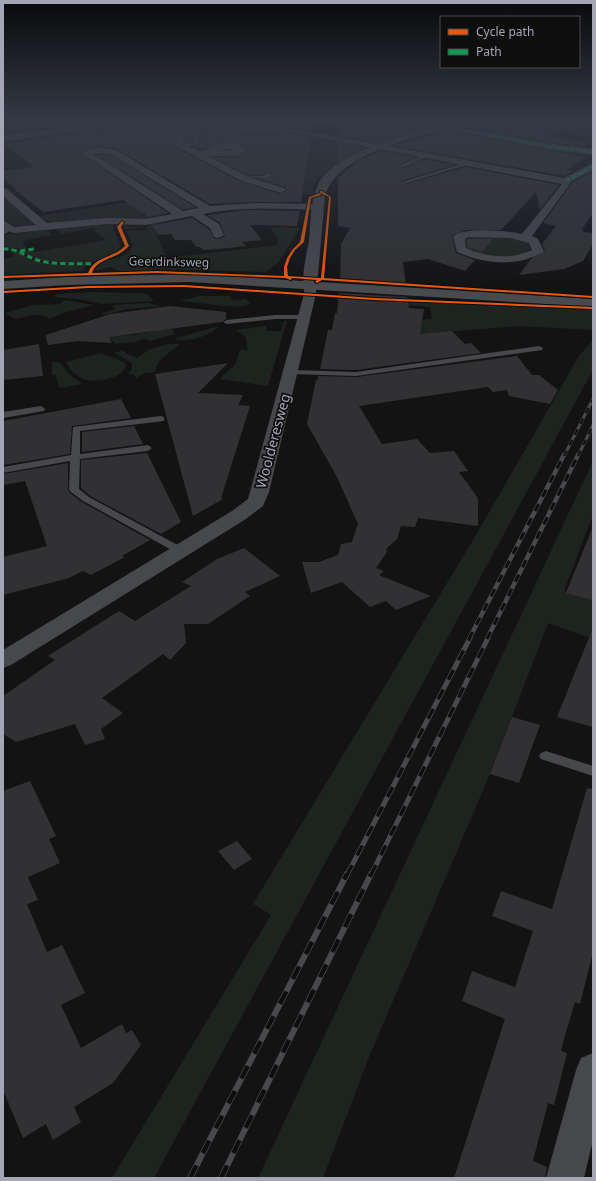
<svg xmlns="http://www.w3.org/2000/svg" width="596" height="1181" viewBox="0 0 596 1181" font-family="'Noto Sans',sans-serif">
  <style>
    .green { fill: #1d241f }
    .building { fill: #313133 }
    .lines { fill: none; stroke-linecap: round; stroke-linejoin: round }
    .service { fill: #47484c; fill-rule: evenodd }
    .minor { fill: #47484c; fill-rule: evenodd }
    .tertiary { fill: #47484c; fill-rule: evenodd }
    .primary { fill: #494a4e; fill-rule: evenodd }
    .rail-far3-casing { stroke: #48494d; stroke-width: 3 }
    .rail-far2-casing { stroke: #48494d; stroke-width: 4.5 }
    .rail-far1-casing { stroke: #48494d; stroke-width: 5 }
    .rail-casing { stroke: #48494d; stroke-width: 6 }
    .rail-far3 { stroke: #0e0e0f; stroke-width: 2; stroke-dasharray: 6; stroke-linecap: butt }
    .rail-far2 { stroke: #0e0e0f; stroke-width: 3; stroke-dasharray: 8; stroke-linecap: butt }
    .rail-far1 { stroke: #0e0e0f; stroke-width: 3.5; stroke-dasharray: 11; stroke-linecap: butt }
    .rail { stroke: #0e0e0f; stroke-width: 4.5; stroke-dasharray: 14; stroke-linecap: butt }
    .quiet-far1 { stroke: #139951; stroke-width: 2; stroke-dasharray: 4.5 2; stroke-linecap: butt }
    .quiet { stroke: #139951; stroke-width: 3; stroke-dasharray: 5.5 3; stroke-linecap: butt }
    .cycleway-casing { stroke: #0e0e0f; stroke-width: 2 }
    .cycleway { fill: #e8590c; fill-rule: evenodd }
    .labels { text-anchor: middle; stroke-width: 3.5; stroke-linejoin: round; paint-order: stroke }
    .far-street-label { font-size: 12px; fill: #a4a6b5; stroke: #0e0e0f }
    .street-label { font-size: 14px; fill: #a4a6b5; stroke: #0e0e0f }
  </style>
  <rect width="100%" height="100%" fill="#131314"/>
  <g class="green">
    <polygon points="127,120 149,120 163,127 175,128 273,131 298,133 357,145 365,148 365,150 344,160 322,176 314,176 318,177 313,188 313,194 297,194 285,183 263,185 266,187 255,189"/>
    <polygon points="477,120 593,120 593,137 525,125 498,134 458,126"/>
    <polygon points="92,153 110,153 197,208 180,210 91,155"/>
    <path d="M3,195L35,223C24,230 11,227 3,219Z"/>
    <polygon points="148,199 168,213 151,219 52,223 40,216"/>
    <path d="M102,224H114L113,228L121,246C118,253 97,261 89,263C75,265 32,262 24,252L31,250L34,252L106,240L94,231L96,230L94,228L62,234L56,229Z"/>
    <path d="M150,224H152L167,258L278,245V239L270,227L300,228L278,263L266,272L152,269L151,271H119L110,267L95,271C101,255 128,262 133,245L126,231L147,230L146,227L125,229V225L127,227L150,226Z"/>
    <polygon points="46,230 52,235 20,241 27,241 22,243 27,249 3,248 5,246 3,244 3,235"/>
    <path d="M469,236L510,237L528,241L531,250C513,263 485,255 467,249L465,237Z"/>
    <path d="M9,249C20,250 26,259 37,261C54,265 71,262 87,264L83,271L3,275V263H5L3,260L15,256L9,250L3,251Z"/>
    <polygon points="89,292 140,293 147,294 154,301 102,304 78,299 54,297 56,294"/>
    <path d="M199,296H231L230,298L233,300L246,299L250,304C241,311 193,301 179,301Z"/>
    <polygon points="329,299 446,301 593,310 593,330 518,326 419,334 400,322 432,319 430,307"/>
    <path d="M64,300L93,305L63,313L49,319C42,311 25,317 15,319L5,313L33,305L60,304Z"/>
    <polygon points="148,303 162,306 127,309 104,315 102,313 115,310 113,305"/>
    <polygon points="284,321 287,321 268,386 219,379 235,365 240,350 248,350 245,336 236,330 266,326 267,331 281,331"/>
    <path d="M219,326C208,337 192,341 177,340L176,338Z"/>
    <polygon points="171,328 175,334 150,341 145,338 136,342 116,344 114,341 112,341 109,336 133,335"/>
    <polygon points="593,340 593,370 154,1178 112,1178 271,915 253,904 473,540 579,356"/>
    <polygon points="168,344 180,344 160,360 154,372 145,373 136,378 134,375 128,374 132,369 132,363 114,352 122,351 137,358 150,349"/>
    <path d="M101,353L124,362L126,366C122,379 95,383 84,379C77,377 69,369 66,362Z"/>
    <polygon points="52,362 59,362 70,375 82,384 60,388 55,375 52,375"/>
    <polygon points="593,461 593,515 564,591 593,599 593,639 548,623 490,774 369,1057 323,1178 258,1178"/>
  </g>
  <g class="building">
    <polygon points="60,120 109,120 13,132 5,127"/>
    <polygon points="173,120 313,120 312,131 295,128 178,123"/>
    <polygon points="338,120 451,120 378,143 338,135"/>
    <polygon points="475,120 514,120 514,123 557,132 544,137 590,143 584,146 545,142 463,127"/>
    <polygon points="153,121 173,129 182,130 173,140 175,147 241,182 281,194 287,190 285,187 261,179 273,176 271,172 264,175 248,175 214,158 234,158 242,155 248,150 244,146 226,142 213,145 203,149 192,147 200,145 200,138 210,137 210,134 194,134 193,141 186,142 184,141 195,131 295,134 311,138 301,202 256,202 210,204 117,149 98,146 81,153 168,213 147,217 145,214 123,200 43,212 14,189 16,189 3,178 3,171 34,167 5,144 26,142 24,140 148,123"/>
    <polygon points="448,130 546,150 586,157 572,165 575,165 567,170 574,171 564,176 394,146"/>
    <polygon points="338,143 365,148 338,163"/>
    <polygon points="381,151 415,157 399,166 404,168 424,159 454,165 401,181 407,184 465,167 559,185 540,209 536,192 501,230 466,230 452,236 456,253 475,260 465,271 428,259 403,262 406,286 340,282 341,244 350,228 338,226 338,178 358,161"/>
    <polygon points="97,155 111,155 195,207 183,209"/>
    <polygon points="590,173 593,174 593,213 582,229 584,229 583,232 593,233 593,244 583,261 564,269 519,275 531,259 545,251 542,244 556,226 543,223 573,182"/>
    <polygon points="246,210 300,211 297,226 250,225 262,240 242,242 246,246 219,249 203,250 200,247 196,247 191,240 175,240 171,234 158,235 152,225 192,218 209,229 214,238 219,239 225,236 220,223 207,215"/>
    <polygon points="468,239 493,239 482,252 467,247 467,240"/>
    <polygon points="339,293 407,297 409,308 424,309 420,334 452,331 465,344 471,343 481,353 356,370 320,369 328,330 332,330 335,313 337,313"/>
    <polygon points="170,306 226,312 226,319 222,322 109,337 112,343 78,341 48,345 46,338 43,338 46,337 46,335 110,314"/>
    <polygon points="39,344 43,376 3,380 3,350"/>
    <polygon points="517,356 532,375 539,375 558,390 550,404 509,396 507,390 493,392 488,387 359,406 382,444 417,439 430,453 454,451 468,471 459,472 478,498 478,526 418,518 415,527 401,526 397,539 386,549 387,552 376,568 384,571 379,575 431,596 396,610 386,601 370,607 342,582 311,593 302,562 319,562 338,555 341,544 352,542 358,524 337,477 307,424 316,380 318,380 318,376 356,377"/>
    <polygon points="228,363 198,393 243,395 238,405 250,406 221,498 223,499 193,516 155,374"/>
    <polygon points="121,399 131,418 72,426 70,454 3,465 3,421"/>
    <polygon points="134,426 143,444 82,452 82,432"/>
    <polygon points="147,453 181,522 161,534 90,496 81,488 81,460"/>
    <polygon points="68,463 68,490 70,493 82,502 150,540 122,556 125,557 91,575 83,571 69,578 3,595 3,557 47,546 25,481 3,485 3,474"/>
    <polygon points="592,529 593,529 593,600 566,593"/>
    <polygon points="244,548 280,576 245,592 250,596 208,624 184,624 186,643 170,660 163,654 102,698 123,713 101,729 105,739 85,745 75,724 16,742 3,734 3,696 55,660 48,656 119,611 135,621 191,586 182,582 217,559"/>
    <polygon points="592,630 593,630 593,727 557,717"/>
    <polygon points="512,717 540,725 519,783 490,774"/>
    <polygon points="30,781 56,836 49,839 60,863 28,877 38,900 27,904 47,952 62,945 85,993 61,1005 81,1048 122,1024 126,1033 132,1030 141,1045 113,1083 74,1107 81,1122 53,1140 46,1124 23,1138 3,1090 3,791"/>
    <polygon points="587,788 593,789 593,952 580,1004 575,1002 563,1042 561,1051 567,1053 554,1105 548,1103 533,1161 547,1167 545,1178 454,1178 505,1019 462,1001 472,971 515,987 533,931 492,916 501,891 552,909"/>
    <polygon points="237,841 252,859 234,870 218,851"/>
  </g>
  <g class="lines">
    <g class="service">
      <polygon points="194,135 210,136 198,137 199,144 181,147 181,145 195,142"/>
      <polygon points="423,155 427,156 404,167 400,166"/>
      <polygon points="465,163 469,164 407,183 402,182"/>
      <polygon points="270,173 272,175 265,178 240,177 264,176"/>
      <polygon points="8,228 13,229 3,235 3,231"/>
      <polygon points="275,315 305,315 309,317 305,319 275,319 227,324 223,322 227,320"/>
      <polygon points="539,346 543,348 542,350 356,376 291,374 287,372 291,370 356,372"/>
      <polygon points="41,406 45,409 44,411 3,418 3,412"/>
      <polygon points="161,416 164,417 164,421 80,431 80,454 148,445 152,448 148,451 80,459 79,489 89,497 185,549 186,551 185,553 177,553 83,501 71,492 69,490 70,461 3,473 3,467 71,455 73,427"/>
      <polygon points="546,751 593,766 593,776 541,759 539,756 541,753"/>
    </g>
    <g class="minor">
      <polygon points="125,120 152,120 148,122 3,141 3,135"/>
      <path d="M153,120H167L178,124L295,129L564,178L593,163V170L572,181L532,236L538,239L544,251L542,253C516,267 483,264 457,252L453,237C462,226 509,231 522,234L562,184L295,133L194,129L182,141C186,145 194,150 199,151C205,152 208,148 213,146C223,142 239,142 246,150L242,154L234,156H208L248,177L284,188L286,190L281,193L242,181L176,146L174,141L185,129L174,128ZM227,149L236,150L217,151ZM468,237L510,238L529,243L532,250C512,260 486,257 466,248L465,239Z"/>
      <polygon points="445,125 545,143 593,149 593,155 546,149 448,129 445,129"/>
      <path d="M98,147L116,150L210,206L256,203L318,204L323,207L318,210C280,209 240,206 203,214L219,224L224,235L218,238L214,237L210,228L192,216L146,225L106,224L14,233L3,229V220L14,227L36,225L3,196V188L7,189L47,223L106,218L146,219L172,214L82,153ZM98,153L111,154L199,208L183,211L93,154Z"/>
      <polygon points="310,282 316,286 316,294 269,492 263,506 246,519 11,665 3,668 3,650 232,511 248,499 304,294 304,286"/>
      <polygon points="593,1053 593,1140 584,1178 546,1178 576,1070 581,1058"/>
    </g>
    <path class="tertiary" d="M459,120H474C466,126 451,128 442,130C406,140 336,156 325,196L317,286L315,289H305C300,281 307,251 309,241C311,222 310,202 318,185C336,149 423,130 459,120Z"/>
    <polygon class="primary" points="190,274 593,299 593,307 190,282 67,285 3,289 3,281 67,277"/>
    <defs>
      <g id="rail-far3">
        <polyline points="564,456 593,399"/>
        <polyline points="578,456 593,425"/>
      </g>
      <g id="rail-far2">
        <polyline points="469,639 564,455"/>
        <polyline points="487,639 578,455"/>
      </g>
      <g id="rail-far1">
        <polyline points="347,875 470,638"/>
        <polyline points="371,875 488,638"/>
      </g>
      <g id="rail">
        <polyline points="190,1178 347,874"/>
        <polyline points="221,1178 371,874"/>
      </g>
    </defs>
    <use href="#rail-far3" class="rail-far3-casing"/>
    <use href="#rail-far2" class="rail-far2-casing"/>
    <use href="#rail-far1" class="rail-far1-casing"/>
    <use href="#rail" class="rail-casing"/>
    <use href="#rail-far3" class="rail-far3"/>
    <use href="#rail-far2" class="rail-far2"/>
    <use href="#rail-far1" class="rail-far1"/>
    <use href="#rail" class="rail"/>
    <g class="quiet-far1">
      <polyline points="448,127 546,146 593,152"/>
      <polyline points="566,181 593,166"/>
    </g>
    <g class="quiet">
      <path d="M3,249C18,248 27,258 41,261C58,265 76,263 94,264"/>
      <polyline points="20,251 34,249"/>
    </g>
    <defs>
      <g id="cycleway">
        <path d="M320,191H322L331,197L324,278L593,296V298L322,280L317,283L315,282L317,280L292,278L291,280L285,278L157,273L3,278V276L88,273C94,256 114,258 125,246L117,227L122,221L124,222L121,227L129,246C117,260 98,257 92,273L157,271L284,276V267L287,258L293,249L300,242L309,197L320,193L321,195L311,198L304,242L295,250L290,258L287,267L288,276L320,278H321L329,197L320,193Z"/>
        <polygon points="184,285 374,298 593,307 593,309 374,300 184,287 88,288 3,293 3,291 88,286"/>
      </g>
    </defs>
    <use href="#cycleway" class="cycleway-casing"/>
    <use href="#cycleway" class="cycleway"/>
  </g>
  <linearGradient id="sky" x2="0" y2="1"><stop stop-color="#0a0a0b"/><stop offset="0.42" stop-color="#333945"/><stop offset="1" stop-color="#333945" stop-opacity="0"/></linearGradient>
  <rect width="596" height="286" fill="url(#sky)"/>
  <g class="labels">
    <g class="far-street-label">
      <text transform="translate(169 262) rotate(1)" y="4">Geerdinksweg</text>
    </g>
    <g class="street-label">
      <text transform="translate(273 441) rotate(-75)" y="5">Woolderesweg</text>
    </g>
  </g>
  <rect width="596" height="1181" fill="none" stroke="#a4a6b5" stroke-width="8"/>
  <rect x="440" y="16" width="140" height="52" fill="#0e0e0f" stroke="#4a4b51"/>
  <rect x="448" y="29" width="20" height="6" fill="#e8590c" stroke="#4a4b51"/>
  <text x="476" y="36" font-size="12" fill="#a4a6b5">Cycle path</text>
  <rect x="448" y="49" width="20" height="6" fill="#139951" stroke="#4a4b51"/>
  <text x="476" y="56" font-size="12" fill="#a4a6b5">Path</text>
</svg>
